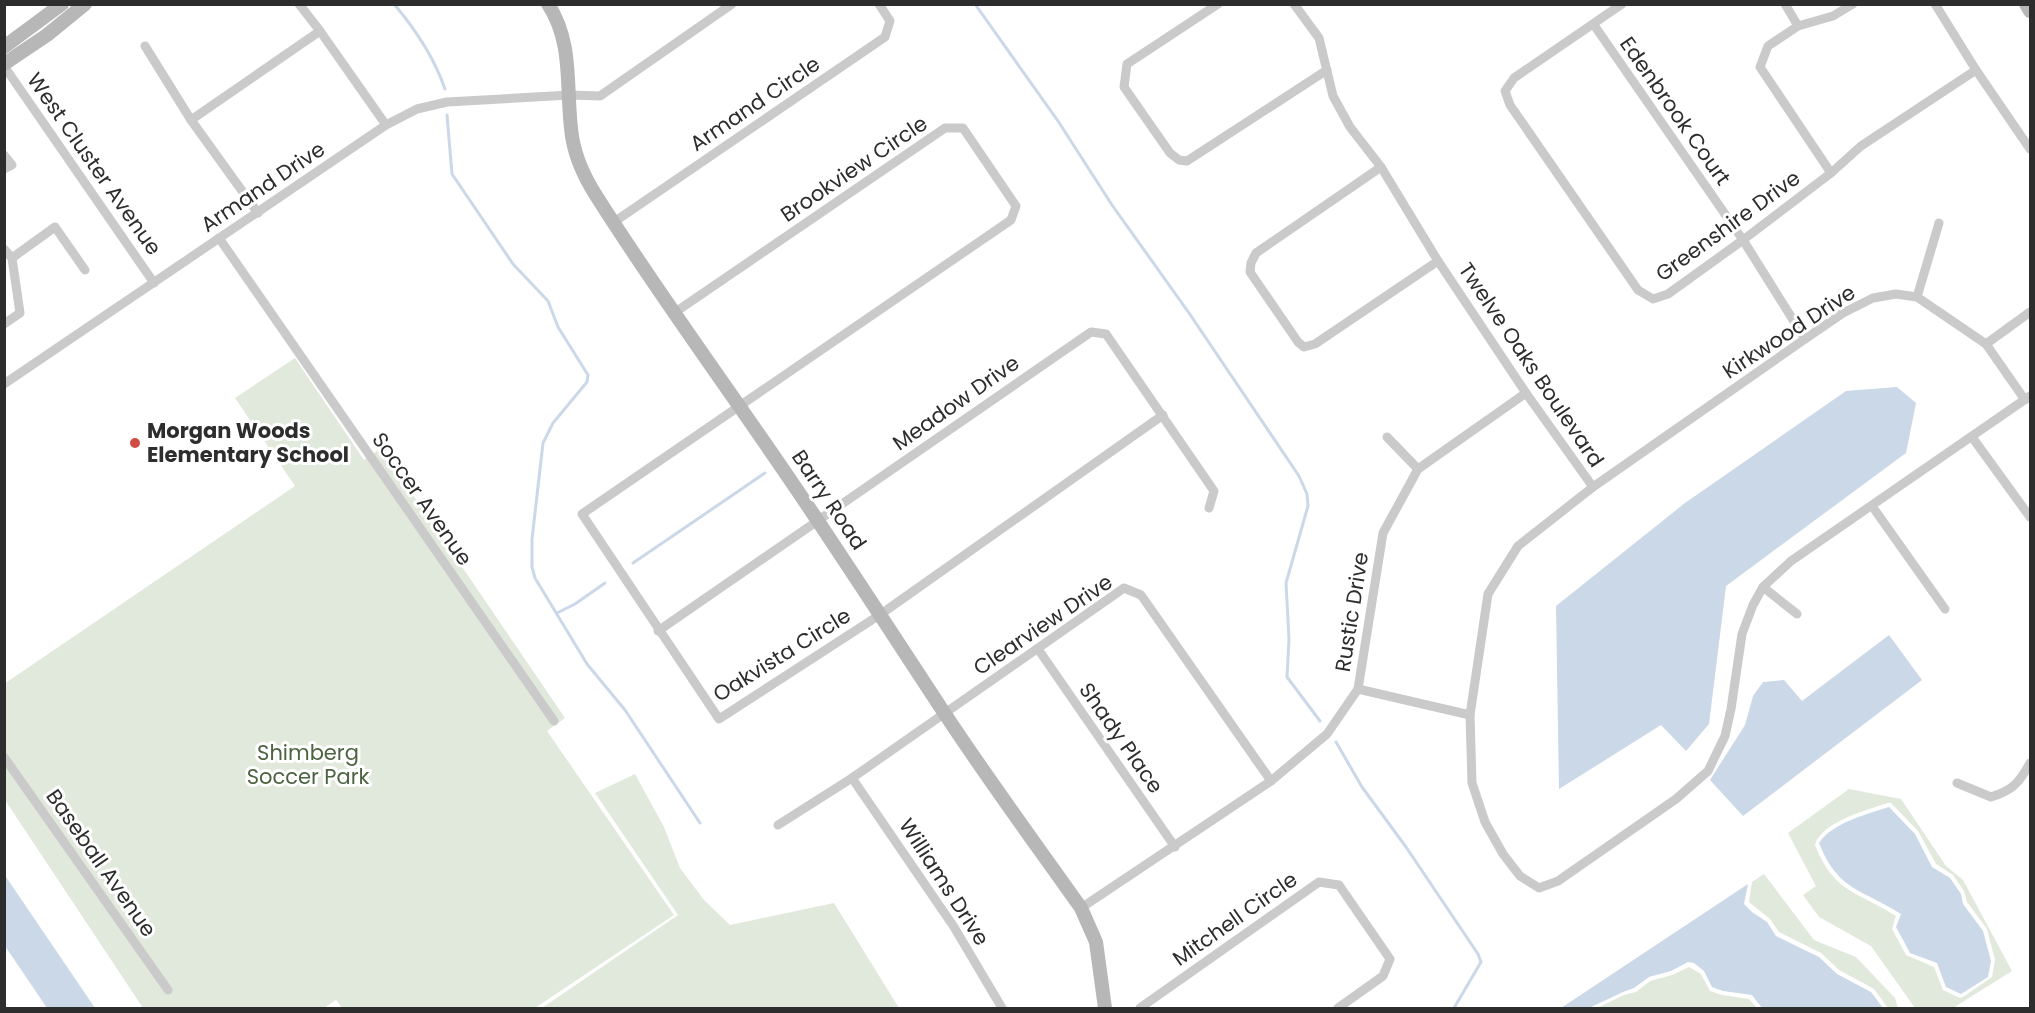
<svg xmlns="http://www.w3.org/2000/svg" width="2035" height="1013" viewBox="0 0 2035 1013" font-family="Poppins,sans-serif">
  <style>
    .green { fill: #e1e9dc; fill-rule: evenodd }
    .water { fill: #cad8e7 }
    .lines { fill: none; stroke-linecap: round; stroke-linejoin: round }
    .stream { stroke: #cad8e7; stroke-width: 3 }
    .street { stroke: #cacaca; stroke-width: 9 }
    .secondary { stroke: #b7b7b7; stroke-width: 14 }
    .poi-dot { fill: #d14c43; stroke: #fff; stroke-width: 2 }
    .labels { text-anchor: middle; stroke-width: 6; stroke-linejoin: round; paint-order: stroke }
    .street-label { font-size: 21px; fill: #2d2d2d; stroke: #fff }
    .poi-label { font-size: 21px; font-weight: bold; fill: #2d2d2d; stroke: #fff; text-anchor: start }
    .park-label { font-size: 21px; fill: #4c6440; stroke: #fff }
  </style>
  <rect width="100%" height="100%" fill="#fff"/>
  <g class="green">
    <polygon points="295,358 364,460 381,448 565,718 547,731 674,915 535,1008 342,1008 336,1000 324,1008 143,1008 5,800 4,684 295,486 235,398"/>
    <polygon points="635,774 664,827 680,868 704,900 730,925 834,903 899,1008 542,1008 678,915 595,793"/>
    <path d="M1849,789L1901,799L1946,866L1963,880L2012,971L1953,1008H1915L1871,946L1819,917L1803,895L1816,886L1788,833ZM1888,803H1891L1918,831L1936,864L1953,875L1964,891L1967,902L1987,929L1995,960L1992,977L1963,997L1960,998L1943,990L1934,967L1906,955L1892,929L1896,916C1857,891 1834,893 1815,845C1821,822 1867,810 1888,803Z"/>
    <polygon points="1764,874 1814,940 1856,957 1895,998 1898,1008 1888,1008 1874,989 1839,970 1821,953 1779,932 1770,919 1749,902 1752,882"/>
    <polygon points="1689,967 1701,974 1710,991 1722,995 1749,999 1757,1008 1597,1008 1624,995 1636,992 1650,981 1672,975"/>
  </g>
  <g class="water">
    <polygon points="1897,387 1916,403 1906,453 1726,586 1709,724 1686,751 1661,725 1559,789 1556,606 1685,503 1846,391"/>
    <polygon points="1889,635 1922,680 1743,816 1710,780 1745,725 1753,696 1763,682 1784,680 1802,701"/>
    <path d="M1889,807L1915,834L1932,867L1950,878L1961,894L1963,904L1983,931L1991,961L1988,977L1961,994L1946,987L1937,963L1910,953L1896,927L1901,914C1862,889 1838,891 1819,843C1832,823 1867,814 1889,807Z"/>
    <polygon points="4,874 95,1008 47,1008 5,946"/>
    <polygon points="1748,884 1744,904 1752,912 1767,922 1776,936 1819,957 1837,974 1871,992 1883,1008 1762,1008 1752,995 1723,991 1712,987 1704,971 1694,963 1688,962 1671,971 1649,977 1634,988 1623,992 1589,1008 1561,1008"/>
  </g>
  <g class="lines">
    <g class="stream">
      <path d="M394,4C416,30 434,57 445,89"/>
      <polyline points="975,4 1058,121 1112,205 1189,313 1299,476 1307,494 1308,506 1286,583 1289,639 1287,677 1320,721"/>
      <polyline points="447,115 452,174 513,264 548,301 558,327 588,375 587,382 553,423 543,443 532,539 532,567 535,578 587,664 625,710 700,823"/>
      <polyline points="633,563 765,473"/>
      <polyline points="557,613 575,604 605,583"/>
      <polyline points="1336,742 1362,787 1406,847 1478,954 1481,962 1454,1008"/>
    </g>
    <g class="street">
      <polyline points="299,4 320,31 386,125"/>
      <polyline points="1218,4 1127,64 1124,87 1170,153 1179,160 1187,161 1327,70"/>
      <polyline points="1294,4 1319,38 1333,96 1350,127 1381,167 1438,261 1526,393 1593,487"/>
      <polyline points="1622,4 1514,78 1505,91 1510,105 1638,290 1653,299 1668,294 1743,240 1831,173 1861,146 1976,70"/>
      <polyline points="1785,4 1798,26"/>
      <polyline points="1935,4 1976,70 2030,149"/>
      <polyline points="1594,25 1743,240 1805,339"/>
      <polyline points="145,46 191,120 258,213"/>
      <polyline points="4,66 154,283"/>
      <polyline points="191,120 320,31"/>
      <polyline points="4,155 12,165 4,169"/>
      <polyline points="1381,167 1256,253 1251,263 1250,272 1298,342 1304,347 1315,344 1438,261"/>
      <polyline points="1831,173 1760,67 1768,46 1798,26 1833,16 1853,4"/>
      <polyline points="614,222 885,37 890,21 879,4"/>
      <polyline points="219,238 554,721"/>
      <polyline points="4,249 12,258 20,313 4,324"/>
      <polyline points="12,258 55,227 85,270"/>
      <polyline points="1917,297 1939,223"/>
      <polyline points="674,313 945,128 963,128 1016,206 1011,220 582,514 719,719 881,614 1163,415"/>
      <polyline points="1986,344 2030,312"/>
      <polyline points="4,384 386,125 417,109 447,102 570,95 600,96 732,4"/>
      <polyline points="2025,400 1986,344 1917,297 1896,294 1873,298 1843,313 1805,339 1593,487 1518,546 1488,594 1470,715 1472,783 1485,822 1503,854 1520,876 1539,888 1558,881 1676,799 1708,771 1725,736 1731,709 1742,634 1753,605 1763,587 1791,561 2030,396"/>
      <polyline points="1387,437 1418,469"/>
      <polyline points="1972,437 2030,517"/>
      <polyline points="1872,506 1945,609"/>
      <polyline points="1763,587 1797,614"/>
      <polyline points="658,631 1091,332 1106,334 1214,491 1209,508"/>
      <polyline points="1038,649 1175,847"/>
      <polyline points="1358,689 1470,715"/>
      <polyline points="4,757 168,990"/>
      <polyline points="852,778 954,927 1002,1008"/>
      <path d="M1957,783L1991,797C2013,790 2019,783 2030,763"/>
      <polyline points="778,825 852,778 1124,588 1141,595 1271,781"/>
      <polyline points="1081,908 1271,781 1327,734 1358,689 1383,533 1418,469 1526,393"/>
      <polyline points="1140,1008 1319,882 1339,885 1390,959 1383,976 1338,1008"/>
    </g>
    <g class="secondary">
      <path d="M548,4C573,42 566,85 571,128C573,153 584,177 597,197C659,295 728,388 793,484C844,559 893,635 943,711C987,778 1035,843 1081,908L1096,942L1105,1008"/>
      <polyline points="2026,4 2030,11"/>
      <polyline points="4,47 62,4"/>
      <polyline points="4,64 47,35 85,4"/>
    </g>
  </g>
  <circle class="poi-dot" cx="135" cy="443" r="6"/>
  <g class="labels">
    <g class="street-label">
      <text transform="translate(755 104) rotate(-34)" y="7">Armand Circle</text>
      <text transform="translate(1675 111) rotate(55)" y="7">Edenbrook Court</text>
      <text transform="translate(94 164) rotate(55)" y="7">West Cluster Avenue</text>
      <text transform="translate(854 169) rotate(-34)" y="7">Brookview Circle</text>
      <text transform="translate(263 187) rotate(-34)" y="7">Armand Drive</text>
      <text transform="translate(1728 226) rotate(-36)" y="7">Greenshire Drive</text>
      <text transform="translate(1789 332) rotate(-33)" y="7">Kirkwood Drive</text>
      <text transform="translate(1531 365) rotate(56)" y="7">Twelve Oaks Boulevard</text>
      <text transform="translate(956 403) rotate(-35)" y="7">Meadow Drive</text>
      <text transform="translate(422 499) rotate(55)" y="7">Soccer Avenue</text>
      <text transform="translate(829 500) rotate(56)" y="7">Barry Road</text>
      <text transform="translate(1352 612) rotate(-81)" y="7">Rustic Drive</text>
      <text transform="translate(1043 625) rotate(-34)" y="7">Clearview Drive</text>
      <text transform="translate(782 655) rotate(-32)" y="7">Oakvista Circle</text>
      <text transform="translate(1121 738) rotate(55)" y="7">Shady Place</text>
      <text transform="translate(101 863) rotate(55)" y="7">Baseball Avenue</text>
      <text transform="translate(944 882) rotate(57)" y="7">Williams Drive</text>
      <text transform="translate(1235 919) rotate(-35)" y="7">Mitchell Circle</text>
    </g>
    <g class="poi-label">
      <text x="147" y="438">Morgan Woods<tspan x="147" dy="24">Elementary School</tspan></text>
    </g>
    <g class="park-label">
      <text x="308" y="760">Shimberg<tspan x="308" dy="24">Soccer Park</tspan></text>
    </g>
  </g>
  <rect width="2035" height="1013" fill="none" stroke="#2d2d2d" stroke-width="12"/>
</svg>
